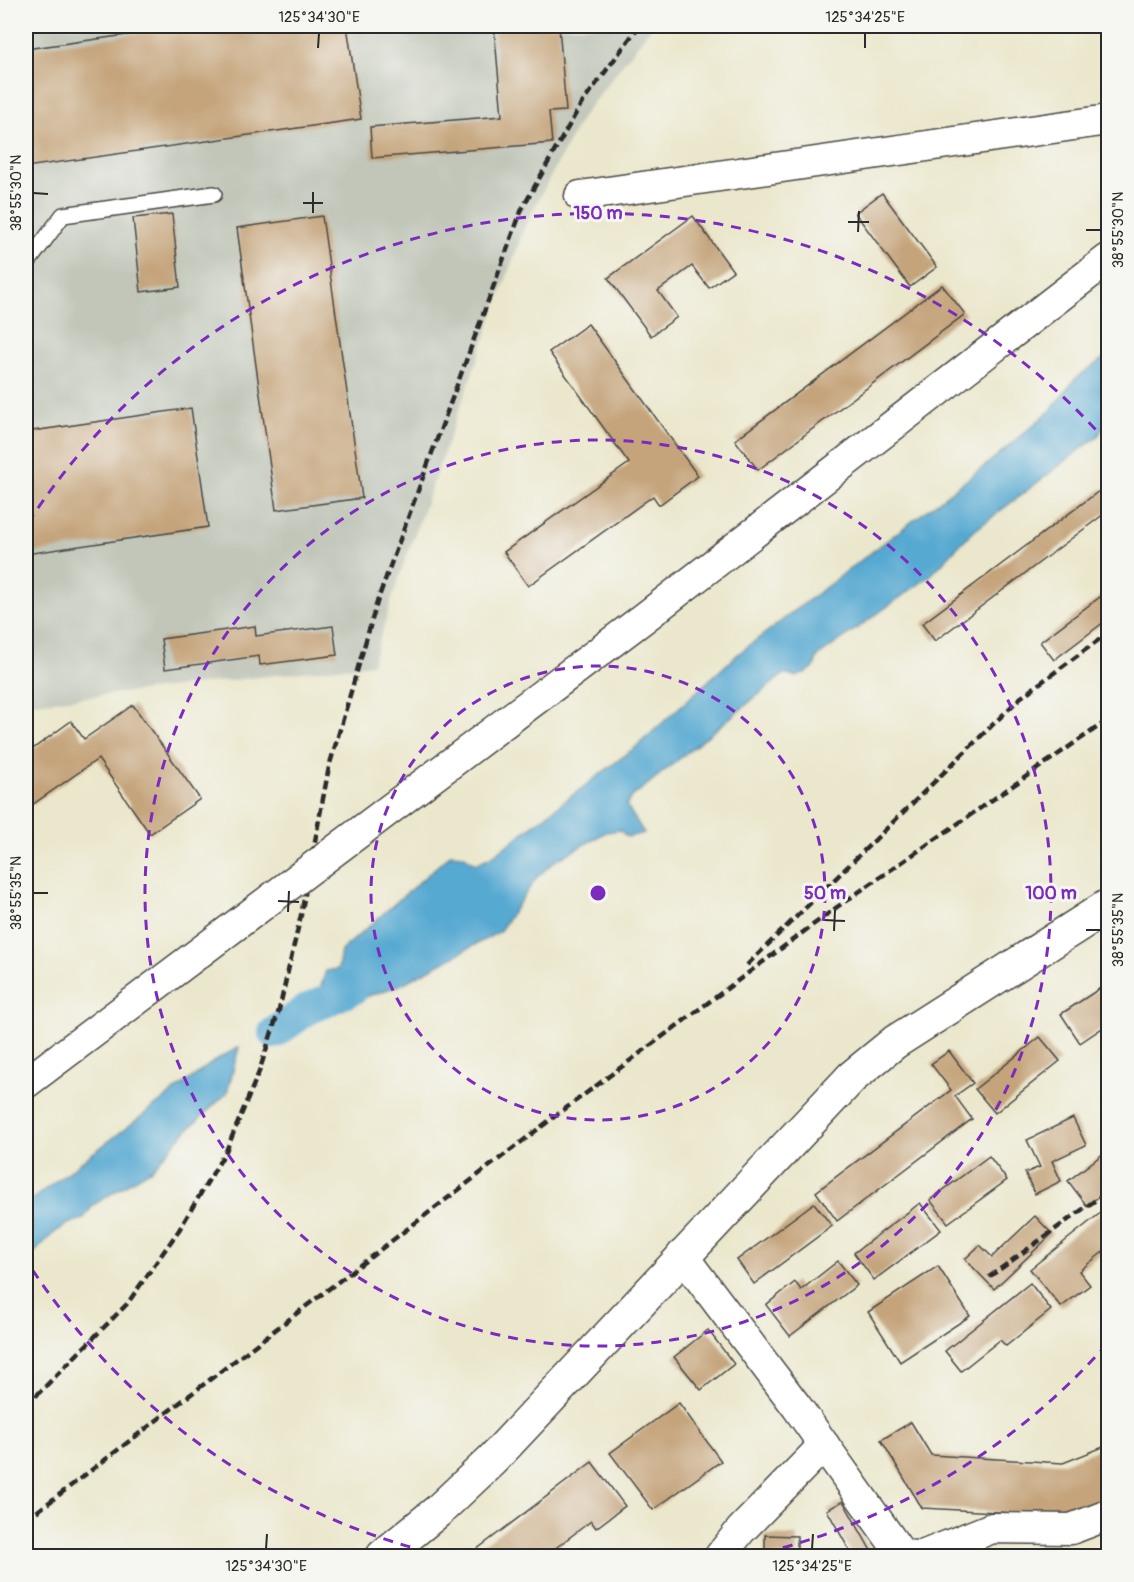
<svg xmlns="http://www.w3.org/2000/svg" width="1134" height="1582" viewBox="0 0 1134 1582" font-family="Pangolin,sans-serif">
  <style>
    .industrial { fill: #c1c6b9 }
    .water { fill: #56a9d1; stroke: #406a7e; stroke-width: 1.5 }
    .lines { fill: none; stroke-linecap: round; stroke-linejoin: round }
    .canal { stroke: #56a9d1; stroke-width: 32 }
    .building { fill: #c5a47b }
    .lane-casing { stroke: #484743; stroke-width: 18 }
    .street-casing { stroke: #484743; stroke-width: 33 }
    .primary-casing { stroke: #484743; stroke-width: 36 }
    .lane { stroke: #fff; stroke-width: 15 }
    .street { stroke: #fff; stroke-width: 30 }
    .primary { stroke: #fff; stroke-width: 33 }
    .rail { stroke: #2b2b2b; stroke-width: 4.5; stroke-dasharray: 9 4.5; stroke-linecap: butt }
    .street-bridge-casing { stroke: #484743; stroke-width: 33; stroke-linecap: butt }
    .street-bridge { stroke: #fff; stroke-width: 30 }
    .ticks { fill: none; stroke: #2b2b2b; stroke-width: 2 }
    .ring { fill: none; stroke: #7b2cbf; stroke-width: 3; stroke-dasharray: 10 8 }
    .centre { fill: #7b2cbf; stroke: #f6f6f2; stroke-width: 3 }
    .ring-label { font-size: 18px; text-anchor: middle; font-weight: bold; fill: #7b2cbf; stroke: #f6f6f2; stroke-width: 6; stroke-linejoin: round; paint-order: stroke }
    .neatline { fill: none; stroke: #2b2b2b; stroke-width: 2 }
    .ticks-label { font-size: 15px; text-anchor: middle; fill: #2b2b2b }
  </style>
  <rect width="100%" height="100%" fill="#f6f6f2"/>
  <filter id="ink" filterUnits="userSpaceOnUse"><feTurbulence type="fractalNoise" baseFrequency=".0167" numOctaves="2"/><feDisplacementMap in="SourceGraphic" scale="12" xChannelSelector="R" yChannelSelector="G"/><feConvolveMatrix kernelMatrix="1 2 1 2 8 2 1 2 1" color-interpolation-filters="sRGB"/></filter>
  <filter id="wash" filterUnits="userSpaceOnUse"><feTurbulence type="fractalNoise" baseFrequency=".008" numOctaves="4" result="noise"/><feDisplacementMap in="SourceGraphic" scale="24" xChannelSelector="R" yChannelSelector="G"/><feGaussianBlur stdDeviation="1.35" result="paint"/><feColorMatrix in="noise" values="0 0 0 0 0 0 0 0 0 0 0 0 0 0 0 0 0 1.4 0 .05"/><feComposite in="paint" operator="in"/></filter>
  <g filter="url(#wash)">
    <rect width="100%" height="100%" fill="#ebe7cc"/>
    <polygon class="industrial" points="26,26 652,26 582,117 526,223 395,589 372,664 26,704"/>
    <g class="water">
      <polygon points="1108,355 1108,419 1098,436 970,534 930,576 817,657 814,668 797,677 784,674 632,797 626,805 644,833 628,837 619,830 606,832 555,861 537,877 499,932 400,985 311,1016 326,971 338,969 341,951 451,854 463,855 476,864 494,855 637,746 738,654 986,465 1051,410 1076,378"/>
      <path d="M239,1047L227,1093L182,1135L153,1168L93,1205L83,1219C56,1225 44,1243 26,1262V1204L213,1062Z"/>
    </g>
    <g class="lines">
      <polyline class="canal" points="274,1033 308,1009 353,989"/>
    </g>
    <g id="blocks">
      <g class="building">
        <polygon points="191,26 347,26 361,119 26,167 26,49"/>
        <polygon points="494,26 559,26 566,111 549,112 552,143 372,158 370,127 502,116"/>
        <polygon points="882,193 937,267 910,287 855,213"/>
        <polygon points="172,214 180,287 141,292 133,218"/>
        <polygon points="322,216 362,498 276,510 237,228"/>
        <polygon points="693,216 733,271 709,288 692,266 658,291 677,317 651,336 608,278"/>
        <polygon points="942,285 965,314 758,470 735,440"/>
        <polygon points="588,324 698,476 659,505 653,496 528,586 504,552 629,463 549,352"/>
        <polygon points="191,408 208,527 26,554 26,432"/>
        <polygon points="1103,488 1108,496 1108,511 935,641 922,624"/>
        <polygon points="1108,591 1108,619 1054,660 1040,642"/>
        <polygon points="255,626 256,636 333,626 337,655 260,665 259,656 165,669 161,639"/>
        <polygon points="133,705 200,799 150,834 98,759 26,809 26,754 71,721 84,739"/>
        <polygon points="1108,983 1108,1024 1080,1043 1061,1014"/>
        <polygon points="1040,1037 1060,1061 995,1113 975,1089"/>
        <polygon points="949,1051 973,1083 955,1096 972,1119 837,1221 816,1192 951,1090 931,1064"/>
        <polygon points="1073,1118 1086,1145 1052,1161 1061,1181 1035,1194 1025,1173 1040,1167 1027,1140"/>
        <polygon points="1108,1150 1108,1189 1087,1206 1068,1181"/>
        <polygon points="989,1156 1007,1180 948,1223 930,1200"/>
        <polygon points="814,1203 832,1226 754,1284 737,1260"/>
        <polygon points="920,1203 941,1230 874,1280 854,1253"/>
        <polygon points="1108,1207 1108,1248 1079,1271 1090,1285 1061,1307 1030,1269"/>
        <polygon points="1035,1216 1052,1234 994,1289 965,1259 980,1245 992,1257"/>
        <polygon points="838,1261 857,1285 790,1336 766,1305 795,1282 801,1290"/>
        <polygon points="938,1266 970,1316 900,1362 868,1312"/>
        <polygon points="1030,1283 1051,1310 1006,1346 1000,1340 961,1371 945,1351"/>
        <polygon points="708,1330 734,1364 701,1390 674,1357"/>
        <polygon points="679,1403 721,1461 653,1510 610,1453"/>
        <polygon points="911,1422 931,1455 1063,1463 1108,1445 1108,1502 1070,1516 922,1508 881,1440"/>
        <polygon points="592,1462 625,1506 596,1528 591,1521 545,1556 468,1556"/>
        <polygon points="843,1501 874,1556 848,1556 852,1555 827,1510"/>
        <polygon points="765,1535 797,1536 797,1556 765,1556"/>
      </g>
    </g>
  </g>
  <g filter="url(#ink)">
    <use href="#blocks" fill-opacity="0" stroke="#484743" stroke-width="1.5"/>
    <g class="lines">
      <defs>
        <polyline id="lane" points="26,265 63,215 214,194"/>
        <g id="street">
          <polyline points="580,196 1108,120"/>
          <polyline points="321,861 644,618 1108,259"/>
          <polyline points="26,1083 272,898"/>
          <polyline points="682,1255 797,1407 902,1555 917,1556"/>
          <polyline points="720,1556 741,1530 824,1445"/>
          <polyline points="922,1556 992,1528 1071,1529 1108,1515"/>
        </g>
        <polyline id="primary" points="383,1556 438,1511 492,1460 852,1077 895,1042 1108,906"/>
      </defs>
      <use href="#lane" class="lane-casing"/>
      <use href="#street" class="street-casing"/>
      <use href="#primary" class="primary-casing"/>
      <use href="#lane" class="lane"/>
      <use href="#street" class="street"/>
      <use href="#primary" class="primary"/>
      <g class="rail">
        <polyline points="747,965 1020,698 1108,633"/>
        <polyline points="989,1277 1108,1191"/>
        <polyline points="26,1406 127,1304 179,1230 226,1151 259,1072 279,1010 301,915 329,767 378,599 522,209 580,106 639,26"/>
        <polyline points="26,1520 554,1117 837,907 1108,720"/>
      </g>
      <defs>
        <polyline id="street-bridge" points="272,898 321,861"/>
      </defs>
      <use href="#street-bridge" class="street-bridge-casing"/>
      <use href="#street-bridge" class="street-bridge"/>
    </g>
  </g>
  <path class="ticks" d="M318,48L319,33M865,48V33M33,193L48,194M303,203H323M313,213V192M848,222H869M1086,230H1101M858,232L859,211M33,893H48M278,901L299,902M288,912L289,891M824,920L845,921M1086,930H1101M834,931L835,910M266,1549L267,1534M812,1549L813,1534"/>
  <g class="ring">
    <circle cx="598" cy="893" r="227"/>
    <circle cx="598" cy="893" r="453"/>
    <path d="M1107 1344A680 680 0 0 1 751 1556M445 1556A680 680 0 0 1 28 1263M28 523A680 680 0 0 1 1107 442"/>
  </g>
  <circle cx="598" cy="893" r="9" class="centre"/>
  <g class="ring-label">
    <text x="598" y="219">150 m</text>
    <text x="825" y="899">50 m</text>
    <text x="1051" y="899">100 m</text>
  </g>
  <rect width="1134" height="1582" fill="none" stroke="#f6f6f2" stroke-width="66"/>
  <rect x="33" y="33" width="1068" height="1516" class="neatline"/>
  <g class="ticks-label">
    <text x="319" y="22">125°34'30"E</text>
    <text x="865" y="22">125°34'25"E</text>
    <text transform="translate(16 193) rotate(-90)" y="5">38°55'30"N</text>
    <text transform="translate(1118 230) rotate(-90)" y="5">38°55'30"N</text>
    <text transform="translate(16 893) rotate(-90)" y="5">38°55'35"N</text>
    <text transform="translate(1118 930) rotate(-90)" y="5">38°55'35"N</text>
    <text x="266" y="1571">125°34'30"E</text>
    <text x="812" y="1571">125°34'25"E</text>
  </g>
</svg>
